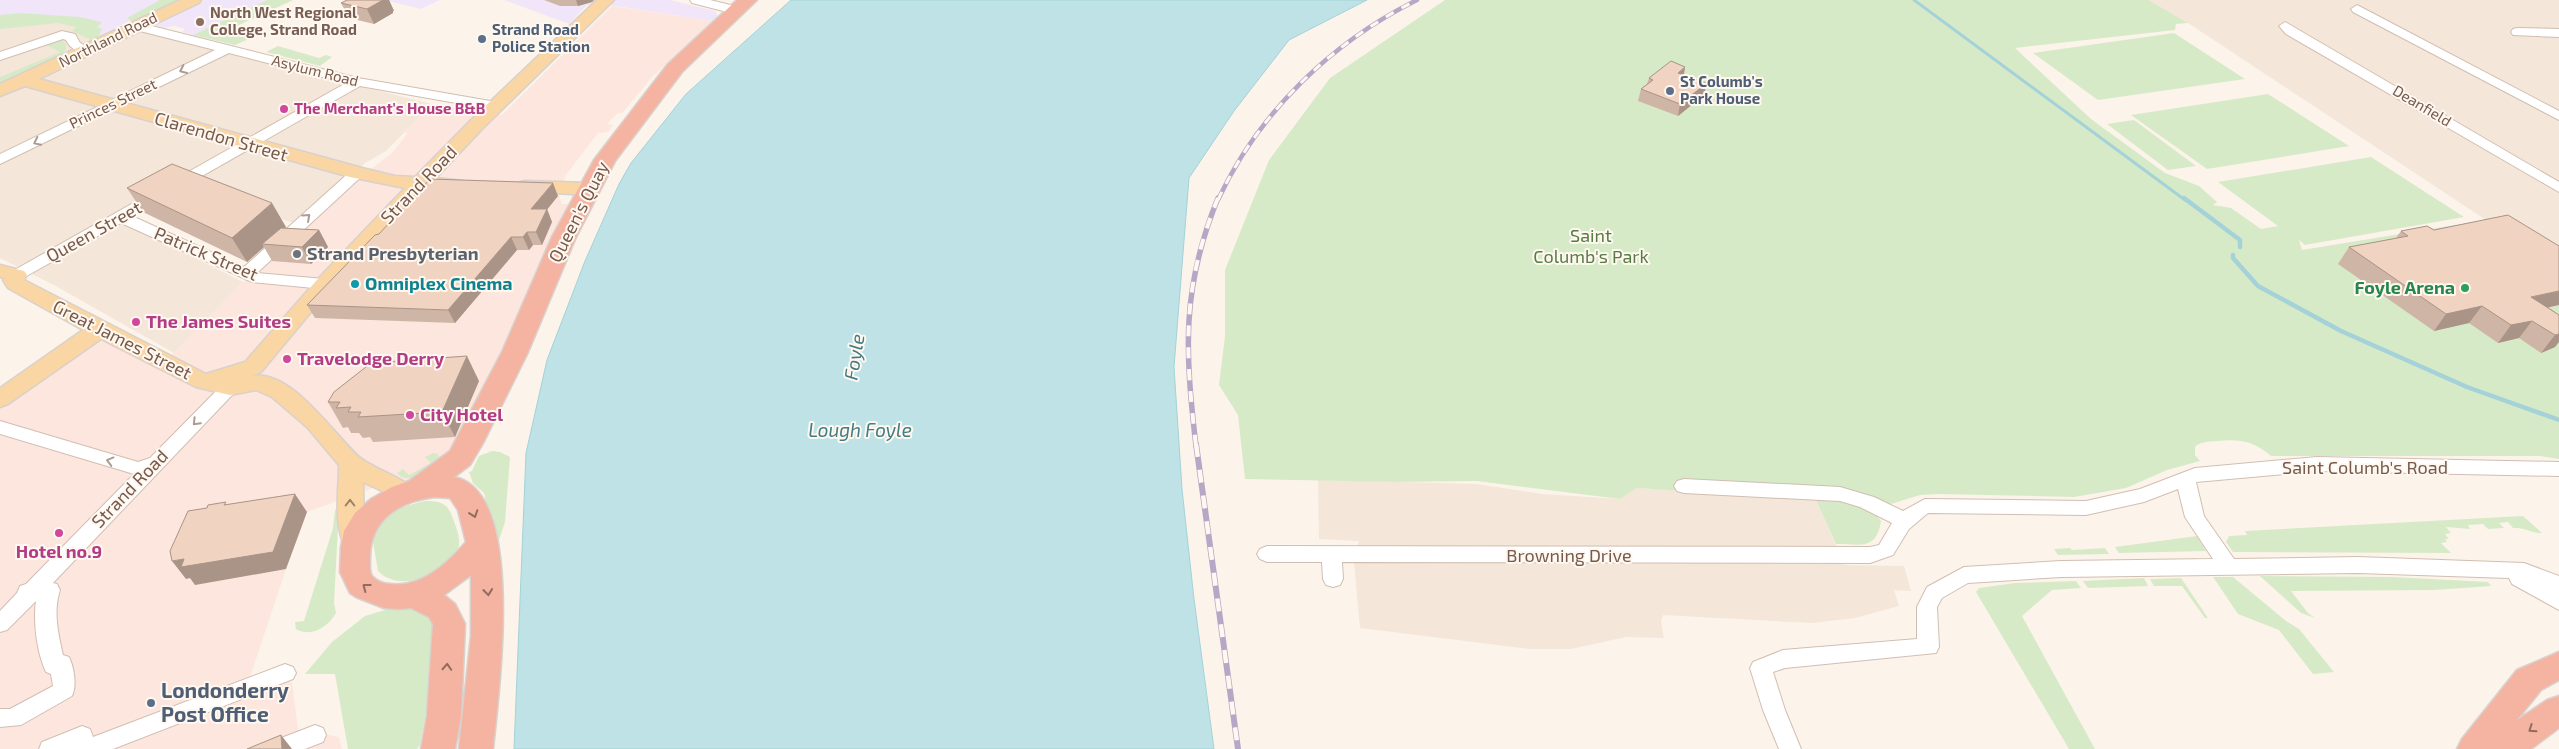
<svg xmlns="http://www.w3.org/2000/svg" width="2559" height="749" viewBox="0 0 2559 749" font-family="'Exo 2',sans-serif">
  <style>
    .residential { fill: #f4e6d8 }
    .commercial { fill: #fce6de }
    .education { fill: #f1e6f9 }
    .green { fill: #d7eac7 }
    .water { fill: #bee2e6; stroke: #a4d2d8 }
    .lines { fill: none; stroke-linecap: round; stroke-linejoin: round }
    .stream-far1 { stroke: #a4d2d8; stroke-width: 3 }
    .stream { stroke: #a4d2d8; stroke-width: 4.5 }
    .minor-casing { stroke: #d1beb1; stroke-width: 2 }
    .major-casing { stroke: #d9d1cd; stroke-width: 3 }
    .highway-casing { stroke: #d9d1cd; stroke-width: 3 }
    .minor { fill: #fff; fill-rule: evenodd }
    .major { fill: #f9d6a4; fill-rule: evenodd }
    .highway { fill: #f5b4a2; fill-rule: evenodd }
    .rail-far2-casing { stroke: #b7a7c7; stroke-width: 4.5 }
    .rail-far1-casing { stroke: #b7a7c7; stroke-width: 5.5 }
    .rail-casing { stroke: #b7a7c7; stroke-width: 6 }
    .rail-far2 { stroke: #fff8f0; stroke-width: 3; stroke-dasharray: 9; stroke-linecap: butt }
    .rail-far1 { stroke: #fff8f0; stroke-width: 4; stroke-dasharray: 11; stroke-linecap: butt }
    .rail { stroke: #fff8f0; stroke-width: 4.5; stroke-dasharray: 13; stroke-linecap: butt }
    .wall { fill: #cfb5a6 }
    .shaded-wall { fill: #a99487 }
    .building { fill: #f1d3c1; stroke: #a99487 }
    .oneway { stroke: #ad9c94 }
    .oneway2 { stroke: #9e7f67 }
    .oneway3 { stroke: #906c5e }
    .education-dot { fill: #8d6e63; stroke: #fff8f0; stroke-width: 2 }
    .service-dot { fill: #5c6f8a; stroke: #fff8f0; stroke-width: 2 }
    .hotel-dot { fill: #d1479c; stroke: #fff8f0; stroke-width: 2 }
    .worship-dot { fill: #6b7280; stroke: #fff8f0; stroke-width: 2 }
    .culture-dot { fill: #0f9aa8; stroke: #fff8f0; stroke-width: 2 }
    .leisure-dot { fill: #2e9e5b; stroke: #fff8f0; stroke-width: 2 }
    .labels { text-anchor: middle; stroke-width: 4; stroke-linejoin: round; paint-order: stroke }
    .far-education-label { font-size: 15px; font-weight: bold; fill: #785e54; stroke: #fff8f0; text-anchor: start }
    .far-service-label { font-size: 15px; font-weight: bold; fill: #4e5e75; stroke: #fff8f0; text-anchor: start }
    .far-street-label { font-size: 15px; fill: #775a4d; stroke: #fff8f0 }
    .far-hotel-label { font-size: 15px; font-weight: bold; fill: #b23c85; stroke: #fff8f0; text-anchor: start }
    .street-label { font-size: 18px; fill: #775a4d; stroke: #fff8f0 }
    .park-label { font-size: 18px; fill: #577c44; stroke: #fff8f0 }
    .worship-label { font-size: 18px; font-weight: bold; fill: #5b616d; stroke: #fff8f0; text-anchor: start }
    .culture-label { font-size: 18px; font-weight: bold; fill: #0d838f; stroke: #fff8f0; text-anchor: start }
    .leisure-label { font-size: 18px; font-weight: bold; fill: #27864d; stroke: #fff8f0; text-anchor: end }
    .hotel-label { font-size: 18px; font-weight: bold; fill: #b23c85; stroke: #fff8f0; text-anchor: start }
    .water-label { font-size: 19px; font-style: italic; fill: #437b83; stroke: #fff8f0 }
    .near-service-label { font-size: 21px; font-weight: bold; fill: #4e5e75; stroke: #fff8f0; text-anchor: start }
  </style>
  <rect width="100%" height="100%" fill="#fcf4ea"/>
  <g class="residential">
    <polygon points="2149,0 2559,0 2559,264 2486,220 2188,23"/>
    <polygon points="50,19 122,39 139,31 432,104 386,151 365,163 296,224 206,192 111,216 243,282 174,353 54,285 0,258 0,22"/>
    <polygon points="1318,480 1476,484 1543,494 1620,499 1637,488 1814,496 1845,565 1904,566 1911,591 1894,590 1899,606 1855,618 1812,623 1663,615 1661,621 1664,638 1626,637 1571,649 1531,649 1360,628 1354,562 1359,541 1319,539"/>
  </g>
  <polygon class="commercial" points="612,6 713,21 653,76 622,113 618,113 607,124 613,125 608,132 598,133 566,175 559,195 562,204 571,204 452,453 412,480 395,480 307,512 286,569 250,677 292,682 298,729 339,737 342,749 0,749 0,402 92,338 162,365 243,282 261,268 143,212 205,195 290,228 391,154 407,134 405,132 432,104 502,115"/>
  <g class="education">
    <polygon points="0,0 179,0 119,26 105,35 50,19 0,22"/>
    <polygon points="204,0 293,0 228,30 251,38 235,45 182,32 185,29 174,26 165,28 150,24"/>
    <polygon points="385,0 440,0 421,9"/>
    <polygon points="504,0 670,0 715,11 718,16 713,21 609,5 587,5 569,24"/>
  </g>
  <g class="green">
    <polygon points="160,0 179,0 142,18 131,21 127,18"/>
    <polygon points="267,0 293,0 228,30 251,38 235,45 193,35"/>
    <path d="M1445,0H2149L2188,23L2176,24L2175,30L2015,48L2091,119L2165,173L2199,186L2217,202L2213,205L2231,208L2261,229L2278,226L2218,182L2371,157L2464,217L2305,245L2299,240L2302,250L2486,220L2559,264V459L2540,456H2271C2254,441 2239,439 2217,441C2208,442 2201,441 2195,447V455L2200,461L2167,470L2126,488L2074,497L1938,494L1920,495L1891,504L1825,486L1685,491L1637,488L1620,499L1477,481L1396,482L1245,479L1238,415L1219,385L1225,336V270L1269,160L1330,78Z"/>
    <polygon points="20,13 80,17 102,22 97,27 102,29 98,37 93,41 72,31 76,27 58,23 0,29 0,15"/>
    <polygon points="2174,33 2245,79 2098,100 2033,53"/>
    <polygon points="61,39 65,43 66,49 63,53 0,84 0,77 60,52 46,45"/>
    <polygon points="278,46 319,58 326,55 332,57 320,66 266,52"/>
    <polygon points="2268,94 2349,146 2207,169 2131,115"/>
    <polygon points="2134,120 2196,166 2168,170 2107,124"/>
    <polygon points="492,451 500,452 510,457 505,522 496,549 484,493 473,483 469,472 472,471 479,456"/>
    <path d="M433,453L438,454L440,462C429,469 409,487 397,473L403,469L409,475L431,463L425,457Z"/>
    <path d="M1814,496C1836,497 1868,502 1881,521C1876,551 1861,544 1836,544Z"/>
    <path d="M425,501C441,501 448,503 453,519C456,527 460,536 459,545C454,573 401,595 378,571L372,536C388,513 397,507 425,501Z"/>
    <path d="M339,508L334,603L336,613C328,627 311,638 296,629L295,622L304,621L333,528L335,510Z"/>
    <path d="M2523,516L2542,533C2530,533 2525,527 2513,528L2508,522L2499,523L2504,528L2488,529L2483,524L2468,525L2470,529L2446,527L2451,533L2445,534L2449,539H2445L2447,542L2441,543L2451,553L2233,552L2226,542L2229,536L2247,535L2245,531Z"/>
    <polygon points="2197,536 2206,551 2119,553 2115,547"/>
    <polygon points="2070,548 2072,550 2105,548 2109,554 2058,555 2054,549"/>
    <polygon points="2260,576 2392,577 2488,582 2491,586 2434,590 2291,591 2308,613 2315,618 2301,613"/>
    <polygon points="2213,577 2233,577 2286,621 2299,629 2334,672 2313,674 2279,630 2238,614"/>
    <polygon points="2144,578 2148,586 2088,588 2083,581"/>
    <polygon points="2181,578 2208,618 2205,618 2182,586 2154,586 2150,579"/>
    <polygon points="2076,581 2081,588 2052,590 2022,616 2095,749 2069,749 1976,592 1979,588 2015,583"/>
    <polygon points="395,607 417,609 436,621 434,670 420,745 417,749 348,749 335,674 305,674 332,642 365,616"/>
  </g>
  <polygon class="water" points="791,0 1367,0 1289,40 1234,111 1189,178 1174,367 1182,489 1194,599 1214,749 514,749 526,453 547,360 585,261 619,184 631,163 686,94"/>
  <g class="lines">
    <polyline class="stream-far1" points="1914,0 2185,200"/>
    <g class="stream">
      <polyline points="2184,198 2240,240 2240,247"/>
      <polyline points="2233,255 2233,258 2258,286 2341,331 2467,387 2559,420"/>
    </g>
    <defs>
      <g id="minor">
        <polygon points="690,0 710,0 739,7 741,10 735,14 692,3"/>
        <polygon points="2357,5 2559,111 2559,120 2353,12 2351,9"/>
        <polygon points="136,22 358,78 496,102 503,106 496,110 360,86 132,216 244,267 352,170 362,170 364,173 362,176 257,273 324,279 330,281 332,284 330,287 324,289 252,282 121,223 23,278 11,278 9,275 11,272 346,83 229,53 0,164 0,154 215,50 132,29 130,26 132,23"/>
        <polygon points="2285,22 2559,182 2559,192 2286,34 2279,26"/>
        <polygon points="2517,28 2559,29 2559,37 2513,35 2511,32 2513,29"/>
        <path d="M62,31L75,34L80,43L93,50L87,54C77,51 70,49 66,40L63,39L0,60V52Z"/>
        <path d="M230,381L236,383L239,387L236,391L53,583L57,584L60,590C53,612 58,633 63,655L69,657C74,667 77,686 72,696L21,725L0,727V709H10L53,686L51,674L46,672C37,653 33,622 36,601L7,630L0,632V611L17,593L20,586L26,584L134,474L0,434V421L138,462L150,458L224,383Z"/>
        <polygon points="2317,457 2559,462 2559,476 2317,471 2196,482 2204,516 2234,559 2358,557 2524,563 2559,576 2559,610 2512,584 2509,578 2358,573 2061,577 1968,583 1942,598 1937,607 1939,647 1936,653 1785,668 1773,672 1785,710 1801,749 1779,749 1763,710 1750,668 1753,662 1783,650 1917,639 1917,607 1927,587 1964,567 2061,561 2213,559 2185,517 2178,489 2144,502 2086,515 1928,513 1909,529 1893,555 1870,563 1342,562 1343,579 1340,585 1333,587 1326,585 1323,579 1322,562 1267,562 1260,559 1257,554 1260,549 1267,546 1870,547 1879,545 1892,523 1860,507 1840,501 1684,493 1677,491 1674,486 1677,481 1684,479 1840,487 1874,497 1903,511 1925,499 2086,501 2140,489 2195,468"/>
        <polygon points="285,664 293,667 296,673 293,679 113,749 39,749 42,742 82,726 90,729 93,737"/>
        <polygon points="315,725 323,728 326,735 323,742 305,749 268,749 271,742"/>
      </g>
      <g id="major">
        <path d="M180,0H201L199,3L39,79L362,168L395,176L415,177L471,120L597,0H614L483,128L436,178L463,181L466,185L463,189H425L331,288L261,372L252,376C292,369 334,435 359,457C373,469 410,480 417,493L414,499L405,502L363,482L364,524L368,542L364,549L355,552L346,549C333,525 339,491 339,465L307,427L272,397L256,390L230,395L196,387L101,339L8,404L0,407V388L83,330L8,288L3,280L4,278L0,277V265L24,271L27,275L24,280L206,374L245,362L317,280L405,188L350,177L25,86L0,96V84Z"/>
        <polygon points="525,181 589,183 596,185 599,189 596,193 589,195 518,191 515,187 518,183"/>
      </g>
      <g id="highway">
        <path d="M737,0H757L682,72L615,161L576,237L528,352L483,443L470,465L454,477C527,491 498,695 493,749H459L471,636V575L444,595L455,604L465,624L461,716L455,749H421L427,716L433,624L429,617L411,608L400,609L384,608L356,597L350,593L340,572L341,547L344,531L355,513L371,499L392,487L409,481L450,451L502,352L552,237L594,160L668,64ZM435,497L450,498L458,510L466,542C447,564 421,588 390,584C384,584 376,581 372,576C369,572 370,563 370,558C370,519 400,501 435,497Z"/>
        <polygon points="2559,652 2559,680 2541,690 2516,721 2547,700 2559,696 2559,728 2531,749 2457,749 2462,739 2517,670"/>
      </g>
    </defs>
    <use href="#minor" class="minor-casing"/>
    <use href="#major" class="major-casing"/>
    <use href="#highway" class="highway-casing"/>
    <use href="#minor" class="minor"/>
    <use href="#major" class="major"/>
    <use href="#highway" class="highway"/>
    <defs>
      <path id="rail-far2" d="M1218,200C1258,113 1332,42 1417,0"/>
      <path id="rail-far1" d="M1196,446C1185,351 1181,289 1218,198"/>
      <polyline id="rail" points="1196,444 1238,749"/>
    </defs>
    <use href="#rail-far2" class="rail-far2-casing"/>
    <use href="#rail-far1" class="rail-far1-casing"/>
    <use href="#rail" class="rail-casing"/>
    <use href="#rail-far2" class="rail-far2"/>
    <use href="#rail-far1" class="rail-far1"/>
    <use href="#rail" class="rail"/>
  </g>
  <g class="wall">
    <polygon points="347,0 389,0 394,11 393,11 393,13 374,24 349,18 341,3"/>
    <polygon points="544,0 594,0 592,2 578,6 560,6"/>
    <polygon points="1685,67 1684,75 1704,95 1678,116 1638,101 1641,89 1647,84 1649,78"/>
    <polygon points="127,188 286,227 284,228 319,230 328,247 311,264 272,261 264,247 247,262 143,212"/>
    <polygon points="558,196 547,209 552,222 542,245 533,245 529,250 517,250 455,323 315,318 307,305"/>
    <polygon points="2401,231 2548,307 2559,315 2555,347 2541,353 2519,338 2498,343 2469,323 2434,331 2338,264 2349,247 2396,238"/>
    <polygon points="479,381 455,437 373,442 370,437 363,438 359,433 351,433 348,427 343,428 328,402"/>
  </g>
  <g class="shaded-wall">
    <polygon points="383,0 389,0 394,11 393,11 393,13 374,24 367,9"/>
    <polygon points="576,0 594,0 592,2 578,6"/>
    <polygon points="1685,67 1683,79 1678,73"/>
    <polygon points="1707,83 1704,95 1678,116 1680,104"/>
    <polygon points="553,183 558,196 537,222 531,209"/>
    <polygon points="272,203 286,227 266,244 262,244 264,247 247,262 232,238"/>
    <polygon points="547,209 552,222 542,245 536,232"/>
    <polygon points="319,230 328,247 311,264 302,247"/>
    <polygon points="527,232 533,245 529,250 523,237"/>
    <polygon points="511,237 517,250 455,323 448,310"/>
    <polygon points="2559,291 2559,305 2518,314 2531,297"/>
    <polygon points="2482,306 2469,323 2434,331 2446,314"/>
    <polygon points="2532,321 2519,338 2498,343 2511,325"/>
    <polygon points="2559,334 2559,342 2555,347 2541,353 2555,335"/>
    <polygon points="467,356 479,381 455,437 442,412"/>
    <polygon points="295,494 307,512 286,569 195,585 190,578 186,579 172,561 184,559"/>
    <polygon points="281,735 292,749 282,749"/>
  </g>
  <g class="building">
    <polygon points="347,0 383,0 367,9 341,3"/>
    <polygon points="1671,61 1685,67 1678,73 1707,83 1680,104 1641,89 1653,80 1649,78"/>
    <polygon points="172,164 272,203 232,238 127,188"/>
    <polygon points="430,179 553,183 531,209 547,209 536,232 527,232 523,237 511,237 448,310 307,305 375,235 379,234"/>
    <polygon points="2508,215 2559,246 2559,291 2531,297 2559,315 2559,334 2555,335 2532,321 2511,325 2482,306 2446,314 2349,247 2408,236 2401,231 2427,226 2434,230"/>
    <polygon points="281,228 319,230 302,247 262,244"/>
    <polygon points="467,356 442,412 358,417 361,412 348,412 351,407 336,408 340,402 328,402 334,392 371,363"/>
    <polygon points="295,494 273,552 181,567 184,559 172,561 170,551 188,511 207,508 208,505 226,502 224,505"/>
    <polygon points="281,735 282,749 247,749"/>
  </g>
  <defs><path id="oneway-chevron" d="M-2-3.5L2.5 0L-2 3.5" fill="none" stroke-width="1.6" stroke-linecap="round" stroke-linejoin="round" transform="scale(1.25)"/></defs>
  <g class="oneway">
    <use href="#oneway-chevron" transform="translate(183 70) rotate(155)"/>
    <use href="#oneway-chevron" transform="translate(37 142) rotate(154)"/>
    <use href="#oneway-chevron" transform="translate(307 217) rotate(-42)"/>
    <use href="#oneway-chevron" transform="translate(196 422) rotate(134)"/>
    <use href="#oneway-chevron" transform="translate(110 461) rotate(-165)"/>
  </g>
  <use class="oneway2" href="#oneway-chevron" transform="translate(350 503) rotate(-90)"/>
  <g class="oneway3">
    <use href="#oneway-chevron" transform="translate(474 514) rotate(71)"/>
    <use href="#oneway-chevron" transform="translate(366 587) rotate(-143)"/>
    <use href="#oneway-chevron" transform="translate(488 592) rotate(84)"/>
    <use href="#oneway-chevron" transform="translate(447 667) rotate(-87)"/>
    <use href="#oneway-chevron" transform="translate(2532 729) rotate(146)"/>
  </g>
  <circle class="education-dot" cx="200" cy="22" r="5"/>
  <g class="service-dot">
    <circle cx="482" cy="39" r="5"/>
    <circle cx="1670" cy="91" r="5"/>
    <circle cx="151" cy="703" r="5"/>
  </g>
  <g class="hotel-dot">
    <circle cx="284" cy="109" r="5"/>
    <circle cx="136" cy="322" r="5"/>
    <circle cx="287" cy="359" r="5"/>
    <circle cx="410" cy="415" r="5"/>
    <circle cx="59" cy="533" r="5"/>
  </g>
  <circle class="worship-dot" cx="297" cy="254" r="5"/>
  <circle class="culture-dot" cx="355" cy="284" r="5"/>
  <circle class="leisure-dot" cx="2465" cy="288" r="5"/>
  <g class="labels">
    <g class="far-education-label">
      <text x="210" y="18">North West Regional<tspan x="210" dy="17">College, Strand Road</tspan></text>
    </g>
    <g class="far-service-label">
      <text x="492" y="35">Strand Road<tspan x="492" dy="17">Police Station</tspan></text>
      <text x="1680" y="87">St Columb's<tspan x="1680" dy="17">Park House</tspan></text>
    </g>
    <g class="far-street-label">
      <text transform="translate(108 40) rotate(-26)" y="5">Northland Road</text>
      <text transform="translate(315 71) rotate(14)" y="5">Asylum Road</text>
      <text transform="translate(113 104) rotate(-26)" y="5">Princes Street</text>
      <text transform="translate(2422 106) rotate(31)" y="5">Deanfield</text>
    </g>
    <g class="far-hotel-label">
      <text x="294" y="114">The Merchant's House B&amp;B</text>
    </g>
    <g class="street-label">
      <text transform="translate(221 137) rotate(16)" y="6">Clarendon Street</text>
      <text transform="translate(419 185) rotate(-46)" y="6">Strand Road</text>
      <text transform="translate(579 212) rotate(-63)" y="6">Queen's Quay</text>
      <text transform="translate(94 232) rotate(-29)" y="6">Queen Street</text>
      <text transform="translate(206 254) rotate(23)" y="6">Patrick Street</text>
      <text transform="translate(122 340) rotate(27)" y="6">Great James Street</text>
      <text x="2365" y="474">Saint Columb's Road</text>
      <text transform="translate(130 489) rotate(-46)" y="6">Strand Road</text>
      <text x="1569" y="562">Browning Drive</text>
    </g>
    <g class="park-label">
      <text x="1591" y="242">Saint<tspan x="1591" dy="21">Columb's Park</tspan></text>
    </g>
    <g class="worship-label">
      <text x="307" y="260">Strand Presbyterian</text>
    </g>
    <g class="culture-label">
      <text x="365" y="290">Omniplex Cinema</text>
    </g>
    <g class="leisure-label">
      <text x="2455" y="294">Foyle Arena</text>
    </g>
    <g class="hotel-label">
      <text x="146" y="328">The James Suites</text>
      <text x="297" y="365">Travelodge Derry</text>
      <text x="420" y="421">City Hotel</text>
      <text x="59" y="558" text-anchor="middle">Hotel no.9</text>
    </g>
    <g class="water-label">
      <text transform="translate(854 357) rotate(-81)" y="7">Foyle</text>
      <text x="860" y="437">Lough Foyle</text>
    </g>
    <g class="near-service-label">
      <text x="161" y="698">Londonderry<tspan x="161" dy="24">Post Office</tspan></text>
    </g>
  </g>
</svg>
